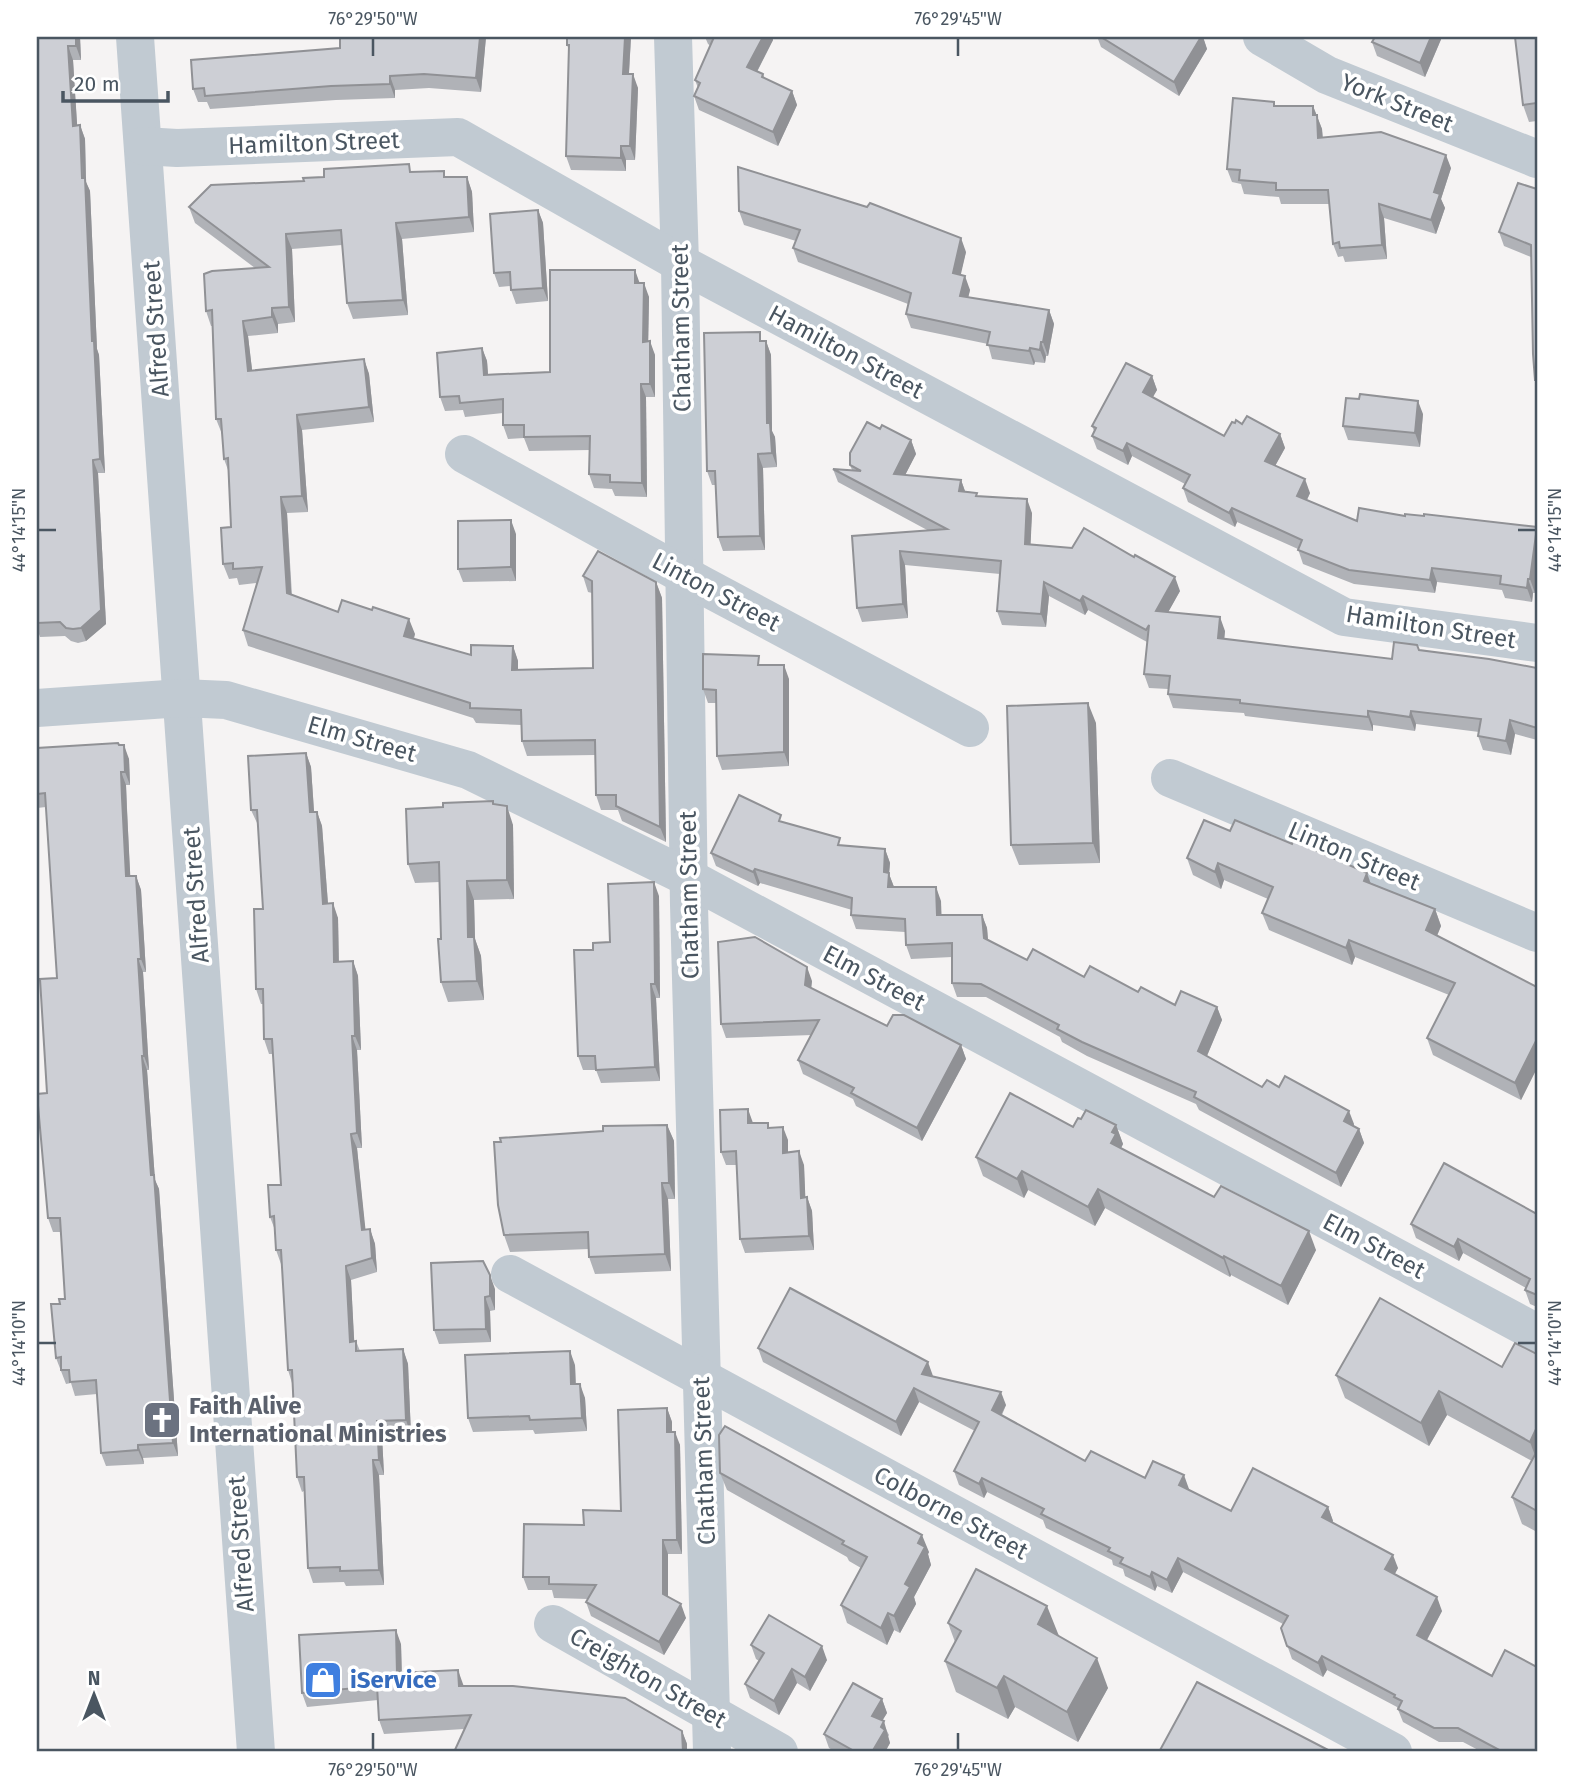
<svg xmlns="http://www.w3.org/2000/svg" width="1574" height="1789" viewBox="0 0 1574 1789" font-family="'Fira Sans',sans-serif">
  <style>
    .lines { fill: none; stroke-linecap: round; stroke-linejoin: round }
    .minor { stroke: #c1cad2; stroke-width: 38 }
    .wall { fill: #b0b2b7 }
    .shaded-wall { fill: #909195 }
    .building { fill: #cdcfd5; stroke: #909195; stroke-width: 2 }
    .ticks { fill: none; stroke: #4a5661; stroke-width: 2.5 }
    .labels { text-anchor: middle; stroke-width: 7; stroke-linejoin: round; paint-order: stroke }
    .street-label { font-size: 24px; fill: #4a5661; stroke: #fff }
    .worship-label { font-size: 24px; font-weight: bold; fill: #5b616d; stroke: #fff; text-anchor: start }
    .shop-label { font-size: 24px; font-weight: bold; fill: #366cbe; stroke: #fff; text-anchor: start }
    .neatline { fill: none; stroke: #4a5661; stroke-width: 2.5 }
    .ticks-label { font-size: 18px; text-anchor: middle; fill: #4a5661 }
  </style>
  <rect width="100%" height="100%" fill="#f5f3f3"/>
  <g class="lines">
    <g class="minor">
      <polyline points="135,37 256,1752"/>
      <polyline points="673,37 680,263 689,905 712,1752"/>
      <polyline points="1262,37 1327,75 1537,159"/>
      <polyline points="143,146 177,148 458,137 680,263 1344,617 1537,643"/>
      <polyline points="464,454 702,585 970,728"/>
      <polyline points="37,708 182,698 226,700 468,770 689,878 1537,1333"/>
      <polyline points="1170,778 1537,933"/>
      <polyline points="510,1274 1393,1752"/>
      <polyline points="553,1624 779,1752"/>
    </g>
  </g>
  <g class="wall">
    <polygon points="37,37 80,37 81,60 73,60 77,125 80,125 85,139 86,182 90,191 97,349 99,355 105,473 98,473 106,624 86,641 78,643 71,641 65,636 40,637 38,631 37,631"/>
    <polygon points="486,37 481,92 429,88 395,90 395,98 336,100 210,109 207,102 198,102 193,89 340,48"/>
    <polygon points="567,37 631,37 629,74 638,88 635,160 626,160 626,171 571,170 566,156 569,50 567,45"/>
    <polygon points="705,37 772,37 773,40 757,72 763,74 765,79 792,91 797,105 778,146 699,110 694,96 698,88 695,80 711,46 708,44"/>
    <polygon points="1094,37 1203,37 1207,49 1179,96 1101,47 1098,39"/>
    <polygon points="1375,37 1442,37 1425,77 1377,56 1372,42"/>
    <polygon points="1537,37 1537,121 1529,122 1523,105"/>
    <polygon points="1275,106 1313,106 1322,129 1323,137 1451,168 1441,199 1445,208 1436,234 1384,218 1387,259 1345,262 1343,256 1338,257 1333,244 1329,204 1281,204 1279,197 1244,194 1241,184 1232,182 1227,169"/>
    <polygon points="412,172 446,177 467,177 472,192 474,232 402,239 408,315 353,319 347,303 342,245 292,249 295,322 278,324 278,333 248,336 252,370 364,359 369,374 374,422 302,430 308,512 287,513 292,595 338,612 415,634 414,639 471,655 513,646 518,661 518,670 593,668 592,593 588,592 583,576 656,582 662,598 666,842 622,821 618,810 601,810 596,795 595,755 527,756 522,741 522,725 476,723 473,718 248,646 243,630 257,583 239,585 237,578 229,579 223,564 231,527 228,470 224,459 222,434 216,419 212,326 211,326 206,311 255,268 195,223 189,207 304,181"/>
    <polygon points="1537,189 1537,385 1535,380 1531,257 1504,246 1499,232"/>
    <polygon points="538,210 543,223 548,301 516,304 511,290 511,286 499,287 494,273"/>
    <polygon points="739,211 966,252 960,275 970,290 968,298 1049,310 1054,324 1048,356 1046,356 1045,363 1035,362 1034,365 992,359 988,344 911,328 906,314 908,304 798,262 793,248 796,241 744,225"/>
    <polygon points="640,283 649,297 648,341 655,355 655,397 646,397 647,497 615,496 612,489 594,488 589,474 590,450 529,451 524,438 508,439 503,425 503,413 465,417 463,410 445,411 440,397 482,348 487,361 488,374 550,372"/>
    <polygon points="764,341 766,341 771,355 772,431 775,437 777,467 763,468 765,550 723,551 718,537 716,485 712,485 707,471"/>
    <polygon points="1152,376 1157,390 1152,397 1224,436 1235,423 1242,424 1280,434 1285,448 1275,466 1310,493 1307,500 1357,521 1405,516 1537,527 1537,578 1535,593 1533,593 1532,602 1505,598 1502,590 1437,582 1435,593 1354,584 1303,564 1298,549 1237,522 1235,527 1188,502 1183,488 1185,484 1132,456 1128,465 1097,449 1092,436 1094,431 1092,426"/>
    <polygon points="1423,414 1420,447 1348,440 1343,426"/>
    <polygon points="880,429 911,440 916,454 905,475 961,480 965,491 977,493 977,496 1032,513 1030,545 1180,591 1168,612 1225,631 1224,639 1392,659 1419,650 1537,668 1537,740 1515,734 1511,755 1483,750 1478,736 1479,732 1416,724 1415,731 1373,725 1373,731 1245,716 1244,713 1173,708 1168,694 1168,689 1149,688 1144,674 1147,642 1088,610 1085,615 1049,596 1046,627 1002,625 997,611 1000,574 905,565 908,618 862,622 857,608 852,536 929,531 838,482 833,469 852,470 850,465"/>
    <polygon points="516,534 516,581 463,582 458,569"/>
    <polygon points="762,665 789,679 789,766 722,770 717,756 716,703 708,703 703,689"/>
    <polygon points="1096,723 1100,863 1019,865 1011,845"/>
    <polygon points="119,745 129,759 130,785 126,785 130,876 136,876 141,890 146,972 143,972 149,1070 147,1070 155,1180 159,1189 178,1456 143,1458 144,1464 106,1466 101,1453 97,1394 75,1396 71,1383 66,1384 56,1358 60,1304 65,1299 61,1232 53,1232 48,1218 47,1093 57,978 46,807 37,808 37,748"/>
    <polygon points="306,753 311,767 314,812 317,812 322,826 328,903 338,918 339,962 353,961 358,976 361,1050 357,1050 362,1148 357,1148 365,1230 370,1229 375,1244 377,1272 351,1280 354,1341 356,1341 360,1351 403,1349 408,1364 411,1435 382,1436 384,1475 379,1475 384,1585 346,1586 344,1582 313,1583 308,1568 304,1491 302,1492 297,1477 292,1383 288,1370 282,1264 281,1264 276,1250 275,1230 270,1217 281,1185 273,1054 269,1054 264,1039 263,1004 261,1004 256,989 263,909 258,825 251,810"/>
    <polygon points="493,801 494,805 513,825 514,899 474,900 475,939 481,956 484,1000 448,1002 441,982 441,939 440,882 415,883 408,864 443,807"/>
    <polygon points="784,822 843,846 885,849 890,863 889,874 894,887 941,901 941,915 982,915 987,928 988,940 1027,960 1138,992 1175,1005 1217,1007 1222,1020 1207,1056 1262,1087 1354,1124 1354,1126 1359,1129 1364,1143 1341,1187 1199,1110 1196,1104 1087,1056 1062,1042 1060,1037 986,997 957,997 952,983 952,957 911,959 906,945 905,932 856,929 851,915 852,910 760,883 758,886 716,866 711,853"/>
    <polygon points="1230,831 1371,883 1435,909 1441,926 1437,936 1537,987 1537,1068 1521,1100 1433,1055 1427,1038 1449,995 1355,957 1352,965 1269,930 1262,913 1268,899 1224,880 1221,889 1193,875 1187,858"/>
    <polygon points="659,896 660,998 656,998 660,1081 601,1083 596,1070 583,1070 578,1056 593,950 610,942"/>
    <polygon points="812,981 811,988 887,1026 961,1045 966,1059 922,1141 856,1106 853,1099 803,1074 798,1060 812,1035 726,1038 721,1024"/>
    <polygon points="1081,1119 1116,1125 1123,1144 1121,1148 1316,1250 1288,1305 1231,1275 1230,1277 1105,1208 1095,1226 1028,1190 1024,1198 983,1176 976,1157 1073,1127"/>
    <polygon points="753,1123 768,1123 769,1128 788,1140 788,1152 804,1165 805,1198 807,1197 812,1211 814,1250 745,1253 740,1239 737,1165 726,1165 721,1152"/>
    <polygon points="667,1125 674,1141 675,1199 668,1199 671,1271 595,1274 589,1257 589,1249 510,1252 504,1235 501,1142"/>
    <polygon points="1537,1214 1537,1307 1530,1304 1525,1290 1526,1288 1463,1253 1459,1261 1416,1238 1411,1224"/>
    <polygon points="495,1289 495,1310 490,1311 491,1342 439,1344 434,1330"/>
    <polygon points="758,1348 933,1376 1006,1405 1002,1415 1085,1461 1189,1489 1188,1490 1231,1511 1328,1507 1333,1521 1332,1522 1398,1568 1394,1575 1442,1611 1427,1640 1537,1752 1482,1752 1463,1742 1439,1742 1403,1722 1397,1707 1327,1670 1323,1677 1292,1659 1281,1628 1283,1624 1183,1572 1172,1593 1157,1586 1155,1591 1125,1576 1123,1569 1113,1565 1112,1560 1046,1528 1043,1520 987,1492 984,1498 959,1485 954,1471 975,1431 919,1402 901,1436 763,1362"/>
    <polygon points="1537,1354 1537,1532 1522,1524 1512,1497 1532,1461 1447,1415 1429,1446 1345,1398 1336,1375 1502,1367"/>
    <polygon points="575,1365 576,1384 585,1398 587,1431 535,1434 533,1430 473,1432 468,1418"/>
    <polygon points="667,1408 672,1422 672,1432 680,1445 682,1554 668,1554 668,1597 686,1618 664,1655 591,1616 586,1602 588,1599 554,1598 552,1590 528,1590 523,1577 584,1525 621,1511"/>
    <polygon points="720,1473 929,1552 928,1554 931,1565 914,1597 916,1604 900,1633 894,1630 887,1645 847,1623 841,1605 861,1568 849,1561 847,1557 727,1490"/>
    <polygon points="948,1623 1059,1636 1108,1688 1078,1742 1015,1707 1008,1719 956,1692 945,1661 955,1642"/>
    <polygon points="401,1644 402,1673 463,1684 464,1686 682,1731 687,1744 687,1752 454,1752 464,1729 384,1734 379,1720 378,1700 307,1707 302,1693"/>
    <polygon points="751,1645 827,1660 810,1691 797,1683 779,1715 750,1698 745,1684 759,1661 756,1659"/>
    <polygon points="882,1699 887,1713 882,1721 889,1735 888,1737 890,1743 885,1752 836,1752 829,1748 824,1734"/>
  </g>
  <g class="shaded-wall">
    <polygon points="76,37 80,37 81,60 76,46"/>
    <polygon points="480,37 486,37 481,92 476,78"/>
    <polygon points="625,37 631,37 628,88 623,74"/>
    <polygon points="763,37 772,37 773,40 752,81 747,67"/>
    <polygon points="1201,37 1203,37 1207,49 1179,96 1174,82"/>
    <polygon points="1431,37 1442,37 1425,77 1420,63"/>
    <polygon points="68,46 73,60 78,139 73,126"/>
    <polygon points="633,74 638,88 635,160 630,146"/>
    <polygon points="390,76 395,90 395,98 390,84"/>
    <polygon points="792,91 797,105 778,146 773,132"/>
    <polygon points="1313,106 1322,129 1323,151 1318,138 1313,115"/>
    <polygon points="80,125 85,139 86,182 90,191 97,349 99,355 105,473 100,459 92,341"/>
    <polygon points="621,146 626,160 626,171 621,158"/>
    <polygon points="1446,155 1451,168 1441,199 1445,208 1436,234 1431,220 1434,192"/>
    <polygon points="467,177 472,192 474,232 469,217"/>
    <polygon points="1379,204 1384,218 1387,259 1382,245"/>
    <polygon points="538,210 543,223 548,301 543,288"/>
    <polygon points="396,223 402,239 408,315 403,300"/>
    <polygon points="286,234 292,249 295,322 289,307"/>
    <polygon points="961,238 966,252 958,287 953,273"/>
    <polygon points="635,270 640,284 635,283"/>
    <polygon points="965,276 970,290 965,310 960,296"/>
    <polygon points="644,283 649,297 648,355 643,342"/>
    <polygon points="272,308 278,324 278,333 272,317"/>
    <polygon points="1049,310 1054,324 1048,356 1043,342"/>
    <polygon points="243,321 248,336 254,386 248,371"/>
    <polygon points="650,341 655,355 655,397 650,384"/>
    <polygon points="766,341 771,355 772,431 775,437 777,467 772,453 767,423"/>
    <polygon points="1041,342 1046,356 1045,363 1040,350"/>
    <polygon points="482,348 487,361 489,388 484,375"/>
    <polygon points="1030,348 1035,362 1034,365 1029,351"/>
    <polygon points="364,359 369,374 374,422 369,407"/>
    <polygon points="1152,376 1157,390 1148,406 1143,392"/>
    <polygon points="641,384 646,397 647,497 642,483"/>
    <polygon points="1418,401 1423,414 1420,447 1415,433"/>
    <polygon points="297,415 302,430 308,512 302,496"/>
    <polygon points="1280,434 1285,448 1270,475 1265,461"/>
    <polygon points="911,440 916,454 899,487 894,474"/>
    <polygon points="1127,443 1132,456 1128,465 1123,451"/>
    <polygon points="758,454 763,468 765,550 760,536"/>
    <polygon points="93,460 98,473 106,624 86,641 81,628"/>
    <polygon points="1305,479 1310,493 1302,510 1297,496"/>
    <polygon points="961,480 966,494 959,491"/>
    <polygon points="281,497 287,513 292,608 287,593"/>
    <polygon points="1027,499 1032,513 1030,558 1025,544"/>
    <polygon points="1232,508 1237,522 1235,527 1229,513"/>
    <polygon points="511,520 516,534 516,581 511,567"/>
    <polygon points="1537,527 1537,578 1535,593 1530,579"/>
    <polygon points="900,551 905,565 908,618 903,604"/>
    <polygon points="1432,568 1437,582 1435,593 1430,580"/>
    <polygon points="1175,577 1180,591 1161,625 1156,611"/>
    <polygon points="1528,579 1533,593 1532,602 1527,588"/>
    <polygon points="656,582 662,598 666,842 660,827"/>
    <polygon points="1044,582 1049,596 1046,627 1041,614"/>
    <polygon points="1083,596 1088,610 1085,615 1080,601"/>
    <polygon points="1220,617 1225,631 1223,652 1218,638"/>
    <polygon points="409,619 415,634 409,651 404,636"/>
    <polygon points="513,646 518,661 518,685 512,670"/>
    <polygon points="784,665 789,679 789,766 784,752"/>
    <polygon points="1088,703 1096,723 1100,863 1093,843"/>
    <polygon points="1368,711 1373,725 1373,731 1368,717"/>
    <polygon points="1411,711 1416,724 1415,731 1410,717"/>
    <polygon points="1510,720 1515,734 1511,755 1506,741"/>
    <polygon points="124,745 129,759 130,785 125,772"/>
    <polygon points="306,753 311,767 315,826 310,812"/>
    <polygon points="121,772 126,785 127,811 131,890 126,876 122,798"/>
    <polygon points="507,806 513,825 514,899 507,880"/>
    <polygon points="317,812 322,826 329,918 323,904"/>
    <polygon points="885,849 890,863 889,874 894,887 893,901 884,872"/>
    <polygon points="1218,863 1224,880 1221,889 1215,872"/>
    <polygon points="755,869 760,883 758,886 753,872"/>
    <polygon points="1367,873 1373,890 1364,881"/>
    <polygon points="136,876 141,890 146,972 141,959"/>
    <polygon points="467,881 474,900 475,939 481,956 484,1000 477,981 468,937"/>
    <polygon points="654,882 659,896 660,998 655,984"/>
    <polygon points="936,887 941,901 942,928 937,915"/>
    <polygon points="333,903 338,918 339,976 334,962"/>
    <polygon points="1435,909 1441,926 1432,947 1426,930"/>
    <polygon points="982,915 987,928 989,952 984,938"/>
    <polygon points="1349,940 1355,957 1352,965 1346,948"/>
    <polygon points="138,959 143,972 149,1070 144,1056"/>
    <polygon points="353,961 358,976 361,1050 355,1036"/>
    <polygon points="807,967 812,981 810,998 805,985"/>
    <polygon points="651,984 656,998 660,1081 655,1067"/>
    <polygon points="1217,1007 1222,1020 1203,1065 1198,1051"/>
    <polygon points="352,1036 357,1050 362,1148 357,1133"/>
    <polygon points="1537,1039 1537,1068 1521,1100 1515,1083"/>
    <polygon points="961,1045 966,1059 922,1141 917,1128"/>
    <polygon points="142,1056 147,1070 155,1180 159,1189 178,1456 173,1443"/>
    <polygon points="748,1109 753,1123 748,1123"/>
    <polygon points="1349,1111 1354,1124 1349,1135 1344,1121"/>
    <polygon points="667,1125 674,1141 675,1199 669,1183"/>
    <polygon points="1116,1125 1123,1144 1121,1148 1111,1143 1112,1132"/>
    <polygon points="783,1127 788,1140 788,1166 783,1153"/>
    <polygon points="1359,1129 1364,1143 1341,1187 1336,1173"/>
    <polygon points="351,1134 357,1148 367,1244 362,1230"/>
    <polygon points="799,1151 804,1165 806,1212 801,1198"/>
    <polygon points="1022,1171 1028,1190 1024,1198 1017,1179"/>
    <polygon points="662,1183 668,1199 671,1271 665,1254"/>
    <polygon points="1098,1189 1105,1208 1095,1226 1088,1207"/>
    <polygon points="807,1197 812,1211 814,1250 809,1236"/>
    <polygon points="370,1229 375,1244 377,1272 372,1258"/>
    <polygon points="1309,1231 1316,1250 1288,1305 1281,1286"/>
    <polygon points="1458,1239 1463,1253 1459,1261 1454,1247"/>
    <polygon points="1224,1256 1231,1275 1230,1277 1223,1258"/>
    <polygon points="346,1266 351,1280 355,1356 350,1342"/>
    <polygon points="490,1275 495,1289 495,1310 490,1296"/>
    <polygon points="485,1297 490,1311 491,1342 486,1329"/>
    <polygon points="403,1349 408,1364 411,1435 406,1420"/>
    <polygon points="570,1351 575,1365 576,1398 571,1384"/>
    <polygon points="928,1362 933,1376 922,1374"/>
    <polygon points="580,1384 585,1398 587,1431 582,1418"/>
    <polygon points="914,1388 919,1402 901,1436 896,1422"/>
    <polygon points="1439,1391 1447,1415 1429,1446 1421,1423"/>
    <polygon points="1001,1392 1006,1405 997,1423 992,1410"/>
    <polygon points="667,1408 672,1422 672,1446 667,1432"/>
    <polygon points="377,1421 382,1436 384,1475 379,1460"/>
    <polygon points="1537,1427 1537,1461 1530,1442"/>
    <polygon points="675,1432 680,1445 682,1554 677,1540"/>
    <polygon points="138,1445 143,1458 144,1464 138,1450"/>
    <polygon points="373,1460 379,1475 384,1585 379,1570"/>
    <polygon points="1184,1475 1189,1489 1184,1499 1179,1485"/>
    <polygon points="982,1478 987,1492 984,1498 979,1484"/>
    <polygon points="1328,1507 1333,1521 1327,1531 1322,1517"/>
    <polygon points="922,1535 929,1552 928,1554 931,1565 914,1597 916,1604 900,1633 894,1616 918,1543"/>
    <polygon points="663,1540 668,1554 668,1607 663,1594"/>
    <polygon points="1393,1555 1398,1568 1390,1583 1385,1569"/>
    <polygon points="1178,1558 1183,1572 1172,1593 1167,1580"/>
    <polygon points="1152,1572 1157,1586 1155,1591 1150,1577"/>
    <polygon points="1437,1597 1442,1611 1422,1649 1417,1635"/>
    <polygon points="681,1604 686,1618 664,1655 659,1642"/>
    <polygon points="1047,1606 1059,1636 1038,1624"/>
    <polygon points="888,1613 894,1630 887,1645 881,1628"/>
    <polygon points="396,1630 401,1644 402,1687 397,1673"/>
    <polygon points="822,1646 827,1660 810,1691 805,1677"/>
    <polygon points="1322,1656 1327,1670 1323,1677 1318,1663"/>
    <polygon points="1097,1658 1108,1688 1078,1742 1067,1712"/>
    <polygon points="792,1669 797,1683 779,1715 774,1701"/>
    <polygon points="458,1670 463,1684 464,1700 459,1686"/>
    <polygon points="1004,1676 1015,1707 1008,1719 997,1688"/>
    <polygon points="882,1699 887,1713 877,1729 872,1716"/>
    <polygon points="884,1721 890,1743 885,1752 872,1752"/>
    <polygon points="682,1731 687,1744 687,1752 683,1752"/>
  </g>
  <g class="building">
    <polygon points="37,37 76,37 76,46 68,46 73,126 80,125 82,178 85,178 92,341 94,341 100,459 93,460 101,610 81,628 73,629 66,628 60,622 37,623"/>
    <polygon points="340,37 480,37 476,78 424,74 390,76 390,84 331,86 205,96 204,88 193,89 191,60 340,48"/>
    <polygon points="567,37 625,37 623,74 633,74 630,146 621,146 621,158 566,156 569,45 567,45"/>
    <polygon points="714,37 763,37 747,67 763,74 762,77 792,91 773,132 694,96 700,83 695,80"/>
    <polygon points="1101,37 1201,37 1174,82"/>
    <polygon points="1375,37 1431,37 1420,63 1372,42"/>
    <polygon points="1515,37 1537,37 1537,103 1523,105"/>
    <polygon points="1233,98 1274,102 1274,106 1313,106 1313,115 1317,115 1318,138 1381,132 1446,155 1434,192 1440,194 1431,220 1379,204 1382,245 1340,248 1339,242 1333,244 1328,190 1276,190 1276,183 1239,180 1240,170 1227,169"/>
    <polygon points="409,164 410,172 444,171 444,177 467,177 469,217 396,223 403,300 347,303 341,230 286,234 289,307 272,308 272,317 243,321 248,371 364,359 369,407 297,415 302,496 281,497 287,593 338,612 342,600 372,610 373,607 409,619 404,636 471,655 471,645 513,646 512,670 593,668 592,581 583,576 598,551 656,582 660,827 616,806 616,795 596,795 595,740 522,741 521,710 470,708 470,703 243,630 262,567 233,569 233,563 223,564 221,528 231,527 228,458 224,459 221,419 216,419 212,310 206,311 204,274 212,271 269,267 189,207 211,185 304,181 303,178 324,177 324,169"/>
    <polygon points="738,167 867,207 870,203 961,238 953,273 965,276 960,296 1049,310 1043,342 1041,342 1040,350 1030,348 1029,351 987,345 990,332 906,314 911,293 793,248 800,230 739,211"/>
    <polygon points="1518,183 1537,189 1537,380 1535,380 1533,354 1531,245 1499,232"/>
    <polygon points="538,210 543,288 511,290 510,272 494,273 490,214"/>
    <polygon points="550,270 635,270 635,283 644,283 643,342 650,341 650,384 641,384 642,483 610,482 610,475 589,474 590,436 524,437 524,425 503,425 503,399 460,403 459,396 440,397 437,353 482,348 484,375 550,372"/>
    <polygon points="760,332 760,341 766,341 767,423 770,423 772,453 758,454 760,536 718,537 715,471 707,471 704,333"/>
    <polygon points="1126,363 1152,376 1143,392 1224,436 1232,422 1235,423 1236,420 1242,424 1247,416 1280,434 1265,461 1305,479 1297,496 1357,521 1359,508 1405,516 1405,514 1424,516 1424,514 1537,527 1530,579 1528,579 1527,588 1500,584 1501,576 1432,568 1430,580 1349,570 1298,550 1302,540 1232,508 1229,513 1183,488 1190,475 1127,443 1123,451 1092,436 1096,428 1092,426"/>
    <polygon points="1360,394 1418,401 1415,433 1343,426 1346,398 1359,399"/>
    <polygon points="867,422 880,429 882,425 911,440 894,474 961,480 959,491 977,493 976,496 1027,499 1025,544 1072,548 1084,528 1134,557 1135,555 1175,577 1156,611 1220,617 1218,638 1392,659 1394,642 1417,645 1419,650 1489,659 1537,668 1537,728 1510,720 1506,741 1478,736 1481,719 1411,711 1410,717 1368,711 1368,717 1240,703 1240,700 1168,694 1170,676 1144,674 1149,625 1146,630 1083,596 1080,601 1044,582 1041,614 997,611 1001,561 900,551 903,604 857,608 852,536 947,529 833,469 861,471 850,465 850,453"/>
    <polygon points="511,520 511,567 458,569 458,521"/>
    <polygon points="703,654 759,656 758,665 784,665 784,752 717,756 716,690 703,689"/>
    <polygon points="1088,703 1093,843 1011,845 1007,706"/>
    <polygon points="118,743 119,745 124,745 125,772 121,772 122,798 126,876 136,876 141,959 138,959 144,1056 142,1056 151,1175 154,1175 173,1443 138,1445 138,1450 101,1453 96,1380 70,1382 69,1370 61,1370 61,1357 56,1358 51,1304 60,1304 59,1299 65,1299 60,1218 48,1218 37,1094 47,1093 40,979 57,978 45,793 37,794 37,748"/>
    <polygon points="306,753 310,812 317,812 323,904 333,903 334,962 353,961 355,1036 352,1036 357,1133 351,1134 362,1230 370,1229 372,1258 346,1266 350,1342 356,1341 356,1351 403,1349 406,1420 377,1421 379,1460 373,1460 379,1570 340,1571 340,1567 308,1568 304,1477 297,1477 292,1370 288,1370 281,1250 276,1250 274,1216 270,1217 268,1185 281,1185 272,1039 264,1039 263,989 256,989 254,909 263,909 257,810 251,810 248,756"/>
    <polygon points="739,795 781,815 779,821 840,838 838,845 885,849 884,872 889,873 888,887 936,887 937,915 982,915 984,938 1027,960 1033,949 1084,977 1090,966 1138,992 1141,987 1175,1005 1181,991 1217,1007 1198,1051 1262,1087 1267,1080 1279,1087 1285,1076 1349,1111 1344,1121 1359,1129 1336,1173 1194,1097 1196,1092 1082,1042 1057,1029 1059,1025 981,984 952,983 952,943 906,945 905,919 851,915 852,898 755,869 753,872 711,853"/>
    <polygon points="493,801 493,804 507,806 507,880 467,881 468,937 474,937 477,981 441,982 438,939 441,939 439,862 408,864 406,809 443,807 443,803"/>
    <polygon points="1204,820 1230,831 1235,820 1292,844 1293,840 1367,873 1364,881 1435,909 1426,930 1537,987 1537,1039 1515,1083 1427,1038 1455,983 1349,940 1346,948 1262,913 1273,887 1218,863 1215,872 1187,858"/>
    <polygon points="654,882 655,984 651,984 655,1067 596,1070 595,1056 578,1056 574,950 593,950 593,943 610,942 608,884"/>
    <polygon points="755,937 807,967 805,985 887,1026 893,1015 904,1015 961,1045 917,1128 851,1093 854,1088 798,1060 819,1020 721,1024 718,942"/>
    <polygon points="1010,1093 1073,1127 1078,1118 1081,1119 1086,1110 1116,1125 1112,1132 1116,1134 1111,1143 1214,1197 1221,1186 1309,1231 1281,1286 1224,1256 1223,1258 1098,1189 1088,1207 1022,1171 1017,1179 976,1157"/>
    <polygon points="748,1109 748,1123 768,1123 768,1128 783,1127 783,1153 799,1151 801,1198 807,1197 809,1236 740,1239 736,1151 721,1152 720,1110"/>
    <polygon points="667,1125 669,1183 662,1183 665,1254 589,1257 588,1232 504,1235 498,1205 494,1142 501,1142 500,1138 603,1131 603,1126"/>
    <polygon points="1444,1163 1537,1214 1537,1295 1525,1290 1530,1279 1458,1239 1454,1247 1411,1224"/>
    <polygon points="483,1261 490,1275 490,1296 485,1297 486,1329 434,1330 431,1263"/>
    <polygon points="790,1288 928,1362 922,1374 1001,1392 992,1410 1085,1461 1091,1451 1145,1478 1153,1461 1184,1475 1179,1485 1231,1511 1253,1468 1328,1507 1322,1517 1393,1555 1385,1569 1437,1597 1417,1635 1492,1676 1505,1650 1537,1667 1537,1752 1503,1752 1458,1728 1434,1728 1398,1709 1402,1701 1394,1697 1395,1695 1322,1656 1318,1663 1287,1646 1281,1628 1288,1616 1178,1558 1167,1580 1152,1572 1150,1577 1120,1563 1123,1558 1108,1551 1110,1548 1041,1514 1044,1509 982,1478 979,1484 954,1471 979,1422 914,1388 896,1422 758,1348"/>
    <polygon points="1380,1298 1502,1367 1515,1343 1537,1354 1537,1427 1530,1442 1439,1391 1421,1423 1336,1375"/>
    <polygon points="570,1351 571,1384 580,1384 582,1418 530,1420 529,1416 468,1418 465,1355"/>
    <polygon points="667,1408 667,1432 675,1432 677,1540 663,1540 663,1594 681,1604 659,1642 586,1602 596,1585 549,1584 549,1577 523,1577 524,1524 584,1525 583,1510 621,1511 618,1410"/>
    <polygon points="725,1426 922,1535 918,1543 925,1547 905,1584 910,1587 894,1616 888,1613 881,1628 841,1605 867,1557 842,1544 844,1541 720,1473 719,1435"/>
    <polygon points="1537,1451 1537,1511 1512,1497"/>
    <polygon points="976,1569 1047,1606 1038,1624 1097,1658 1067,1712 1004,1676 997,1688 945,1661 961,1631 948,1623"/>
    <polygon points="769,1615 822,1646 805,1677 792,1669 774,1701 745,1684 764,1653 751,1645"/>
    <polygon points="396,1630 397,1673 458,1670 459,1686 513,1686 625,1698 682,1731 683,1752 454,1752 471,1715 379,1720 377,1686 302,1693 299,1635"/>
    <polygon points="1197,1682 1332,1752 1159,1752"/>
    <polygon points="853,1683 882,1699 872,1716 884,1721 881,1727 885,1730 872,1752 856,1752 824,1734"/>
  </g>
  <path class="ticks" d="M373,38V56M958,38V56M38,530H56M1518,530H1536M38,1343H56M1518,1343H1536M373,1733V1750M958,1733V1750"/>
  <defs>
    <symbol id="church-square" viewBox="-11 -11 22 22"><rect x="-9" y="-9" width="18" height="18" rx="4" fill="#6b7280" stroke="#fff"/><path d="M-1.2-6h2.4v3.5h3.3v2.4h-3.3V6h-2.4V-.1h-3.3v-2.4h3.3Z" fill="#fff"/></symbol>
    <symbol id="shop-square" viewBox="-11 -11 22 22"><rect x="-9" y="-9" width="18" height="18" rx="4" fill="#3f7fe0" stroke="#fff"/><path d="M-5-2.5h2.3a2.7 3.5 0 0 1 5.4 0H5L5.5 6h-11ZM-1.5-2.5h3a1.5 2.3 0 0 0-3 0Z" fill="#fff"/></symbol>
  </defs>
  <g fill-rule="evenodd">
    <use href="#church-square" x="140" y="1398" width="44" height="44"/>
    <use href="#shop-square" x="301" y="1658" width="44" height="44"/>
  </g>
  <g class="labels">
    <g class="street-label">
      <text transform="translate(1397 103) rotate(22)" y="8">York Street</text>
      <text transform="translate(314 143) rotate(-2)" y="8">Hamilton Street</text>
      <text transform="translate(681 328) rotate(-91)" y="8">Chatham Street</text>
      <text transform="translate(156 329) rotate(-94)" y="8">Alfred Street</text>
      <text transform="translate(846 352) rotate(28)" y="8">Hamilton Street</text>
      <text transform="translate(716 592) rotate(28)" y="8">Linton Street</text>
      <text transform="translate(1431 627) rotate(9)" y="8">Hamilton Street</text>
      <text transform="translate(362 739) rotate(16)" y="8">Elm Street</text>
      <text transform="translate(1354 856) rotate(23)" y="8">Linton Street</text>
      <text transform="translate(196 895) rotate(-94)" y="8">Alfred Street</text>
      <text transform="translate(689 895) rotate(-91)" y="8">Chatham Street</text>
      <text transform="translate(874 978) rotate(28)" y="8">Elm Street</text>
      <text transform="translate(1374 1246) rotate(28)" y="8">Elm Street</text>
      <text transform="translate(704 1461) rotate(-92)" y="8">Chatham Street</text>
      <text transform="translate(951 1513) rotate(28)" y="8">Colborne Street</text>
      <text transform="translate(241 1544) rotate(-94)" y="8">Alfred Street</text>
      <text transform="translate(648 1678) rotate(30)" y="8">Creighton Street</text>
    </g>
    <g class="worship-label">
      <text x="189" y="1414">Faith Alive<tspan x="189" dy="28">International Ministries</tspan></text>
    </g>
    <g class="shop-label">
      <text x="350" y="1688">iService</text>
    </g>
  </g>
  <rect width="1574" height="1789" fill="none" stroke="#ffffff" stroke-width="77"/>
  <g transform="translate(94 1695)" stroke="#ffffff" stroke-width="5" paint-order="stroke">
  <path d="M0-5L12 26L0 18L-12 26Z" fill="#4a5661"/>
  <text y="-10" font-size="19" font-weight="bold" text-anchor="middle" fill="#4a5661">N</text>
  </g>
  <path d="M63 91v10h105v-10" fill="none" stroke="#4a5661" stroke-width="3.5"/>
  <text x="74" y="91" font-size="21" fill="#4a5661" stroke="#ffffff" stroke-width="5" paint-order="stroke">20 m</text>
  <rect x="38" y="38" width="1498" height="1712" class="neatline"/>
  <g class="ticks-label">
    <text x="373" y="25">76°29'50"W</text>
    <text x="958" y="25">76°29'45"W</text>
    <text transform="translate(19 530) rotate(-90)" y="6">44°14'15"N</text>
    <text transform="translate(1555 530) rotate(-90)" y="6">44°14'15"N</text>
    <text transform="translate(19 1343) rotate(-90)" y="6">44°14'10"N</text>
    <text transform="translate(1555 1343) rotate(-90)" y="6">44°14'10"N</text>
    <text x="373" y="1776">76°29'50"W</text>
    <text x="958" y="1776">76°29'45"W</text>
  </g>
</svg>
